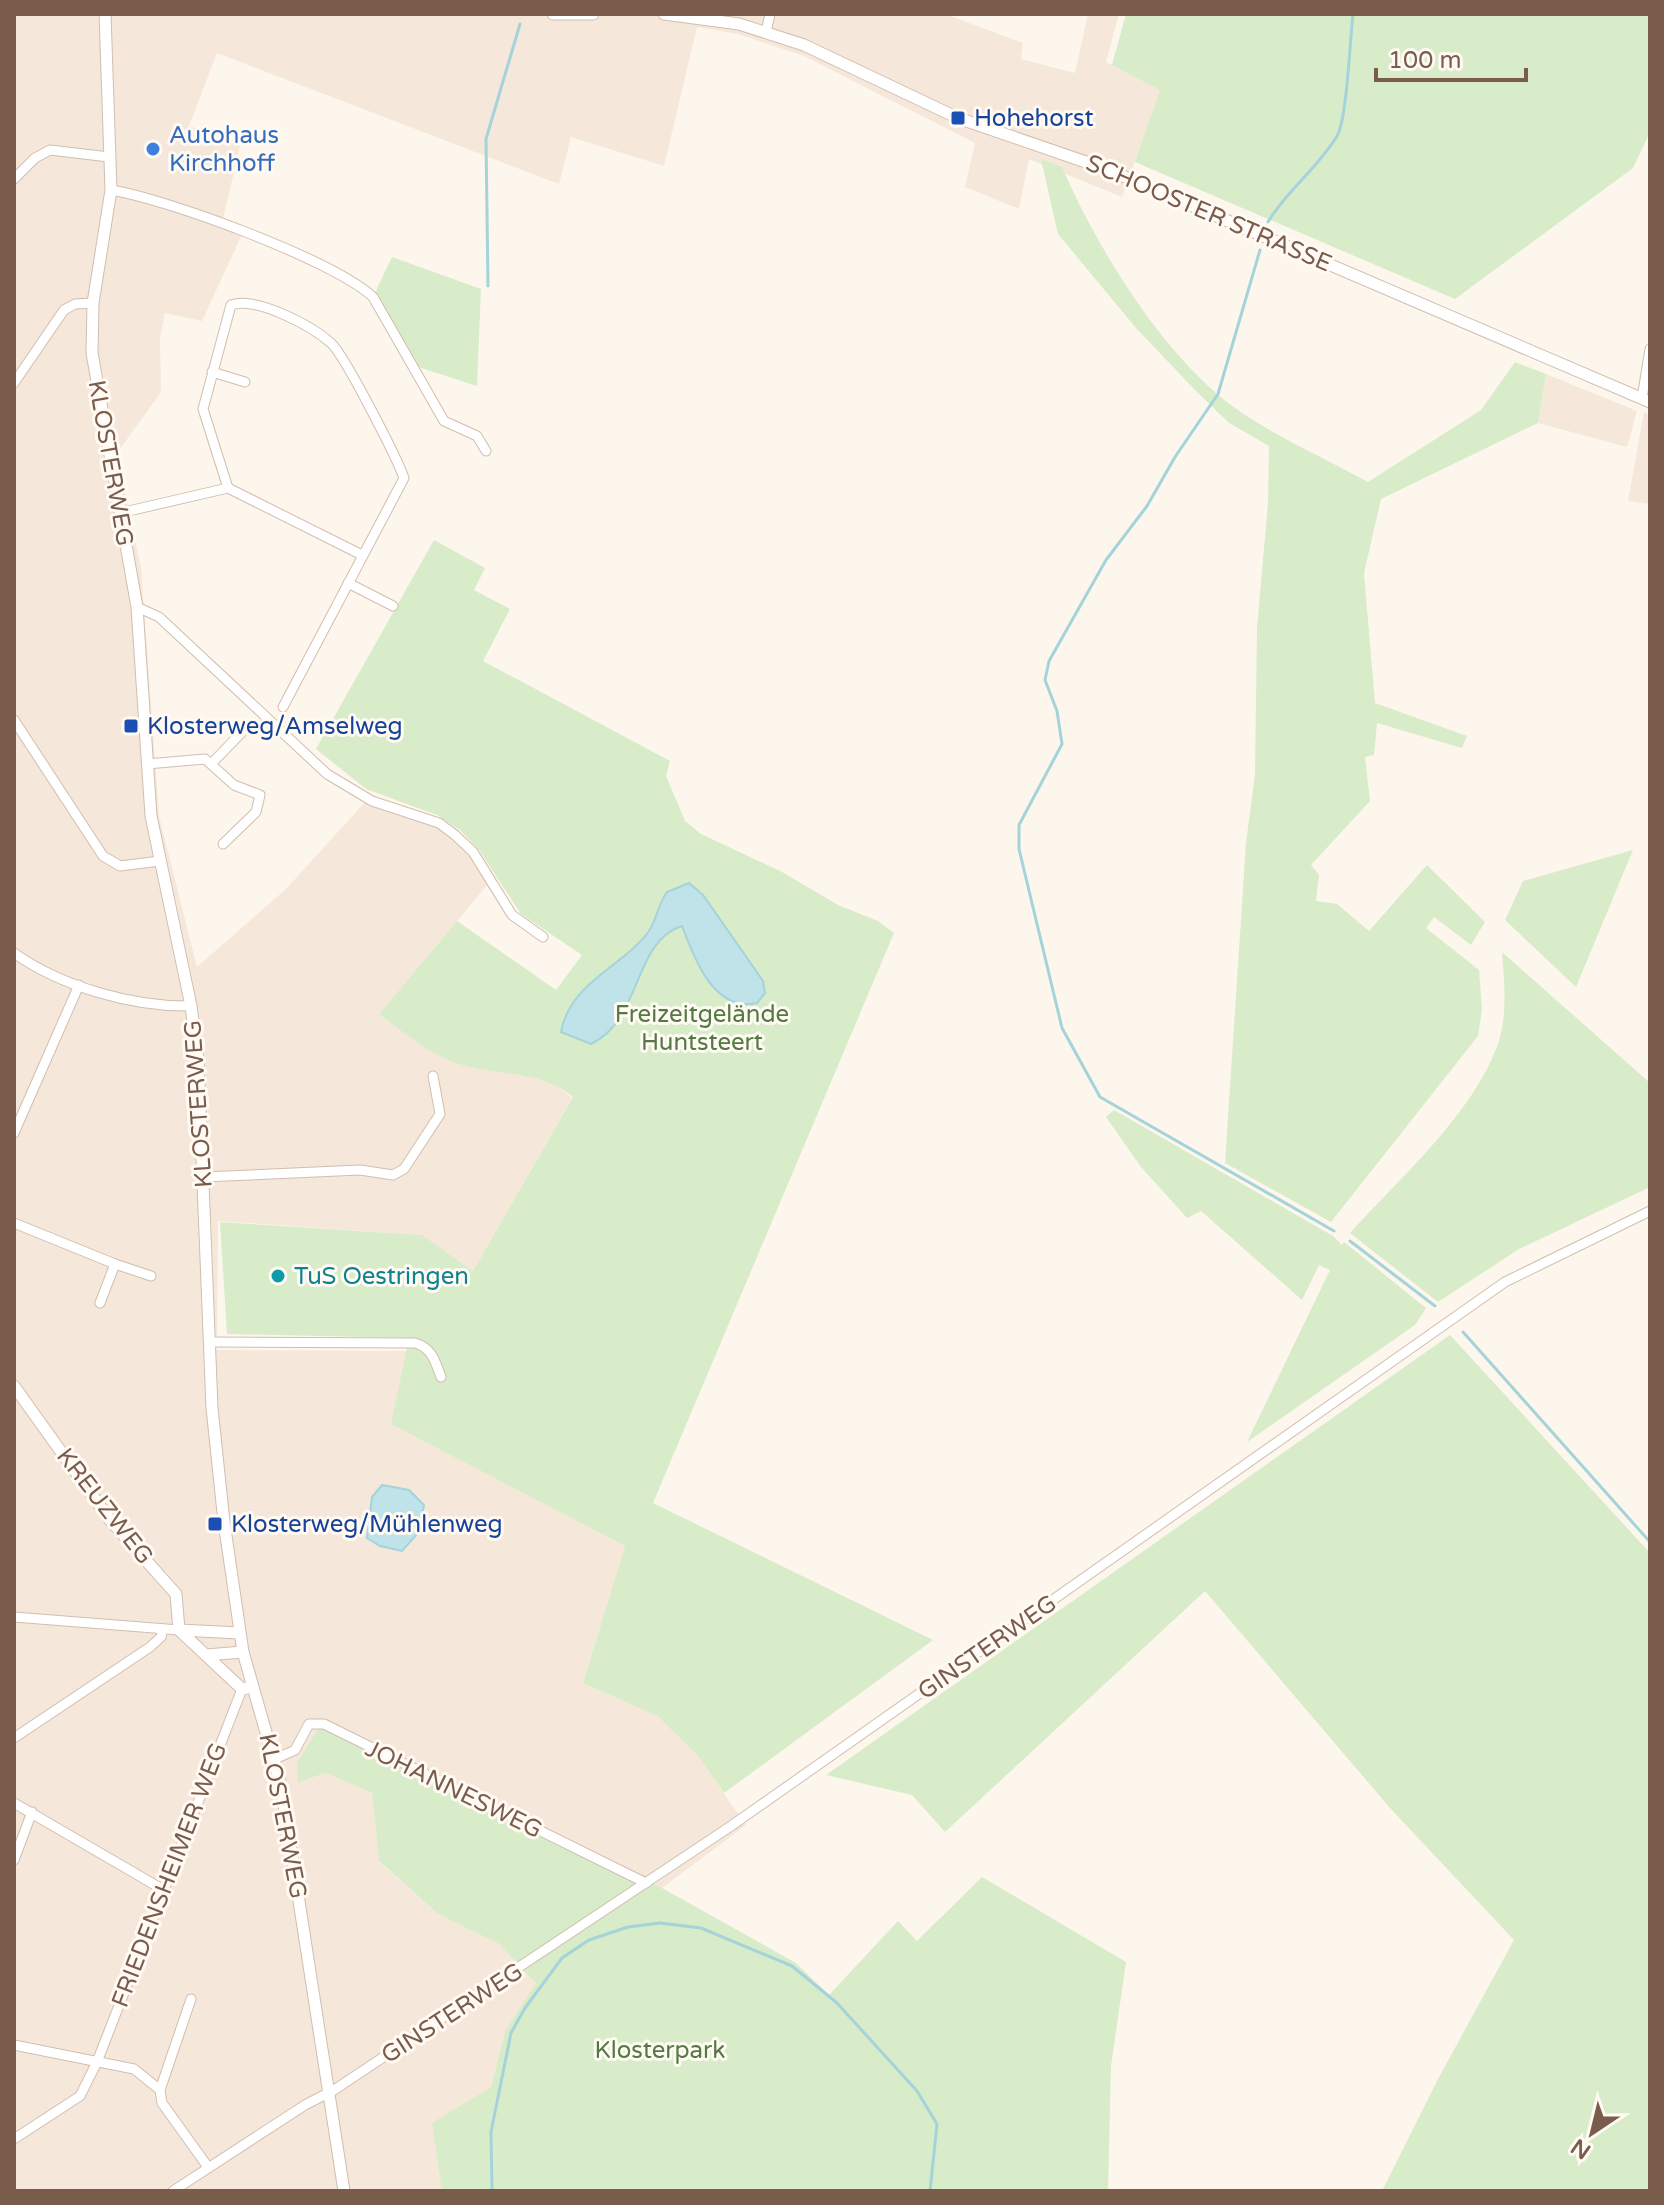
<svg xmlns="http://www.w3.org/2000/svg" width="1664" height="2205" viewBox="0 0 1664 2205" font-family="'Varela Round',sans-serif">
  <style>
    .residential { fill: #f5e8da }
    .green { fill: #d8ecc9 }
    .water { fill: #bfe3e8; stroke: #a5d3da; stroke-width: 2 }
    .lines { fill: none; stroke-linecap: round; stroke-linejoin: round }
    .stream { stroke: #a5d3da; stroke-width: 3 }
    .minor-casing { stroke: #d1beb0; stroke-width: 11 }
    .tertiary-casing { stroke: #d1beb0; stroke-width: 13 }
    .minor { stroke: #fff; stroke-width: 9 }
    .tertiary { stroke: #fff; stroke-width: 11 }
    .transit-dot { fill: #1a4fb4; stroke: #fffaf3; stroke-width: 3 }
    .shop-dot { fill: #3f7fe0; stroke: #fffaf3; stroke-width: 3 }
    .culture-dot { fill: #0f9aa8; stroke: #fffaf3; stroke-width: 3 }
    .labels { text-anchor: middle; stroke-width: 6; stroke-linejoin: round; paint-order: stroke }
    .transit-label { font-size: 24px; fill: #164399; stroke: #fffaf3; text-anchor: start }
    .shop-label { font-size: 24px; fill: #366cbe; stroke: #fffaf3; text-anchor: start }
    .street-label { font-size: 24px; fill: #7a5c4d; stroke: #fffaf3 }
    .park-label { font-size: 24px; fill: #537a41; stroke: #fffaf3 }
    .culture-label { font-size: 24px; fill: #0d838f; stroke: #fffaf3; text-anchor: start }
  </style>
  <rect width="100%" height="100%" fill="#fdf6ec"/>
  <g class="residential">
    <polygon points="14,14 945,14 1023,43 1021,59 1075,73 1088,14 1119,14 1106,62 1161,90 1122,197 1029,159 1019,209 965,187 975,143 804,56 738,34 697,27 664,166 571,137 559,184 217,53 189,126 240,146 223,219 245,228 202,321 165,313 160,338 161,392 117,453 141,568 159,816 197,967 286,889 365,802 439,828 471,856 488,884 379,1014 465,1066 547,1079 572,1098 473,1271 421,1235 218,1221 217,1350 407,1351 392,1424 625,1546 583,1683 657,1716 697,1755 746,1825 662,1888 323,1722 299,1783 325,1773 372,1793 379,1862 438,1914 499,1944 536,1983 505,2031 491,2087 433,2124 442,2191 14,2191"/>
    <polygon points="1546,374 1637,411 1627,447 1538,423"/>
    <polygon points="1644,412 1650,415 1650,504 1628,501"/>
  </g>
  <g class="green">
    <polygon points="1126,14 1650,14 1650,132 1633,168 1455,299 1135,162 1160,90 1112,65"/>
    <path d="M1041,159L1062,167C1097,248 1163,356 1235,408C1276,437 1325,458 1368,482L1481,410L1515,362L1546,374L1538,423L1381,499L1364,573L1375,703L1467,736L1462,748L1377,723L1374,755L1365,757L1370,801L1311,865L1319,875L1316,901L1337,904L1369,931L1427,865L1485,922L1471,945L1434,917L1426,928L1479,970L1482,1009L1478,1036L1331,1222L1225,1163L1246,843L1255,774L1257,628L1268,503L1269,446L1229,423L1194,389L1136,328L1058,234Z"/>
    <polygon points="392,257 481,289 477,386 412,365 373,297"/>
    <path d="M434,540L485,568L474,590L510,609L483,661L670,761L666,776L685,821L701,834L782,872L838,905L878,921L894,933L653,1503L933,1640L724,1793L697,1755L657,1716L583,1683L625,1546L391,1424L409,1338L227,1334L220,1222L422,1235L473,1271L573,1097C537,1069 507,1077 466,1066C432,1057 406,1034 379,1014L457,921L556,990L582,955L521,914L479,850L461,831L437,815L366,789L316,749Z"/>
    <polygon points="1633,850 1576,987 1505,920 1523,881"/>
    <path d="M1502,952L1650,1083V1187L1519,1249L1438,1302L1350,1233C1399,1179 1473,1114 1498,1044C1508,1015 1504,981 1502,952Z"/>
    <polygon points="1114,1110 1333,1236 1342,1245 1344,1242 1426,1308 1415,1325 1247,1442 1330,1270 1319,1265 1302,1300 1201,1211 1187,1218 1141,1167 1106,1117"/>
    <polygon points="1450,1335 1650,1553 1650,2191 1382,2191 1438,2079 1514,1940 1390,1808 1205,1591 945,1832 912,1795 826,1775"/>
    <polygon points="323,1721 662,1888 796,1963 829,1995 898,1921 917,1941 982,1877 1126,1962 1111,2066 1108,2191 442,2191 432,2123 491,2087 505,2031 536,1983 499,1944 438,1914 379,1861 372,1793 325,1773 298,1783 297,1763"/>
  </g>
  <g class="water">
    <path d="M689,883L703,895L763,981L765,993L757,1003C714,1013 694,958 682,926C633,941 642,1020 591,1044L561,1032C570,982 623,967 649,931C657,919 658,904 667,892Z"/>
    <polygon points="382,1485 409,1490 424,1505 419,1532 402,1551 380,1546 367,1538 372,1497"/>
  </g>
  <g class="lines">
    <g class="stream">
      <path d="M1268,222C1287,190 1318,168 1337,136C1347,119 1350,39 1353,14"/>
      <polyline points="1260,250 1218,394 1175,457 1147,506 1106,560 1049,661 1045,680 1057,711 1062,744 1019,825 1019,849 1062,1028 1100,1097 1334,1231"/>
      <polyline points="488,286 486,139 520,24"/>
      <polyline points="1350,1241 1435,1306"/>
      <polyline points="1463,1332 1650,1542"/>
      <polyline points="492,2191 491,2132 511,2033 525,2008 562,1958 589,1940 628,1927 660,1923 701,1928 792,1966 837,2003 917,2091 937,2124 930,2191"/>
    </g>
    <defs>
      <g id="minor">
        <polyline points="766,32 770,14"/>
        <polyline points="14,179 35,158 50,150 109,157"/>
        <path d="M111,190C167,199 333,260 373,297L444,421L477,436L486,451"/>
        <polyline points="212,372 245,382"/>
        <polyline points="14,383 64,310 75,304 93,303"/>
        <polyline points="1642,398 1650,349"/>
        <polyline points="228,488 362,555"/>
        <path d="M120,513L228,488L203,409L231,305C256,296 312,326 331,343C345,356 396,456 404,478L283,707"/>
        <polyline points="348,583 393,606"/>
        <polyline points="137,607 159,617 327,774 372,801 439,823 455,835 473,852 512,915 543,937"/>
        <polyline points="14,720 103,856 120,866 160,861"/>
        <polyline points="212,763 246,728"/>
        <polyline points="147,764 205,759 234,785 260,795 256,812 223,844"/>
        <path d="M14,953C62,987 133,1007 191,1006"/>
        <polyline points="14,1133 79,985"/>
        <polyline points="203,1177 360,1170 393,1175 404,1169 440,1114 433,1076"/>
        <polyline points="14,1223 115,1264 100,1303"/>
        <polyline points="115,1264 151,1276"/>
        <path d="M210,1342L415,1343C432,1348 435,1361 441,1377"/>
        <polyline points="14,1617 179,1630"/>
        <polyline points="14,1738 150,1647 161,1637 163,1629"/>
        <polyline points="275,1759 295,1750 309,1724 324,1724 646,1883"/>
        <polyline points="14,1803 162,1889"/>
        <polyline points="14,1860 32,1812"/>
        <polyline points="14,2045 134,2069 160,2090 162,2103 208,2167"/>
        <polyline points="160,2090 191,1999"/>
        <polyline points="14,2139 80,2096 97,2062 242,1689"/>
        <polyline points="173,2191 305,2105 334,2090 731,1826 1505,1282 1650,1211"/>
      </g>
      <g id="tertiary">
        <polyline points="105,14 111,190 93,303 92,353 137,607 151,816 191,1006 198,1059 212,1408 224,1522 243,1652 281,1785 344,2191"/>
        <polyline points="553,14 593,14"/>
        <polyline points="664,14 739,24 804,45 958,118 1109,170 1650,402"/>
        <polyline points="14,1386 110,1520 176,1594 179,1630"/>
        <polyline points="179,1630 242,1689 252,1687"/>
        <polyline points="179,1630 240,1633"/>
        <polyline points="206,1655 243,1652"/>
      </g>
    </defs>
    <use href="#minor" class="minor-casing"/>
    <use href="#tertiary" class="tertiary-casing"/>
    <use href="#minor" class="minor"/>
    <use href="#tertiary" class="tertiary"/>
  </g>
  <g class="transit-dot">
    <rect x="950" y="110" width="16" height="16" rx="4"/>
    <rect x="123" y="718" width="16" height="16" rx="4"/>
    <rect x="207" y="1516" width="16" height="16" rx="4"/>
  </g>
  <circle class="shop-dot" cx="153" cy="149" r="8"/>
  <circle class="culture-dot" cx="278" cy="1276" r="8"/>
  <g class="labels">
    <g class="transit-label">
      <text x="974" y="126">Hohehorst</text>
      <text x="147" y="734">Klosterweg/Amselweg</text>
      <text x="231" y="1532">Klosterweg/Mühlenweg</text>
    </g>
    <g class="shop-label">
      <text x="169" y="143">Autohaus<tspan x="169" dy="28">Kirchhoff</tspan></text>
    </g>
    <g class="street-label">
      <text transform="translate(1209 213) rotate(23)" y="8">SCHOOSTER STRASSE</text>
      <text transform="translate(111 463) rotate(80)" y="8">KLOSTERWEG</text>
      <text transform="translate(198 1104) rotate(-94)" y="8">KLOSTERWEG</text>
      <text transform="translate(105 1506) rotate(52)" y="8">KREUZWEG</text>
      <text transform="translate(987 1647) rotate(-35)" y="8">GINSTERWEG</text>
      <text transform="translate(454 1789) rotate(26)" y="8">JOHANNESWEG</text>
      <text transform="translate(283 1816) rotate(79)" y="8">KLOSTERWEG</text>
      <text transform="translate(169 1875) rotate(-69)" y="8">FRIEDENSHEIMER WEG</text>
      <text transform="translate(452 2013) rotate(-33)" y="8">GINSTERWEG</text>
    </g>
    <g class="park-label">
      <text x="702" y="1022">Freizeitgelände<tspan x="702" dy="28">Huntsteert</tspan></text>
      <text x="660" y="2058">Klosterpark</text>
    </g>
    <g class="culture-label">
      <text x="294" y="1284">TuS Oestringen</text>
    </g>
  </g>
  <rect width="1664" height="2205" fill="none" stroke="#7a5c4d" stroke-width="32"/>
  <g transform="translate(1592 2133) rotate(215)" stroke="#fffaf3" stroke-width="6" paint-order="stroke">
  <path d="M0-6L14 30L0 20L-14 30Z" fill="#7a5c4d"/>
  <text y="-12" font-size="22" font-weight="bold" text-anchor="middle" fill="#7a5c4d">N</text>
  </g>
  <path d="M1376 68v12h150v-12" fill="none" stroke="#7a5c4d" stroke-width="4"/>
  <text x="1388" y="68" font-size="24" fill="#7a5c4d" stroke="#fffaf3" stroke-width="6" paint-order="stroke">100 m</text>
</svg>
